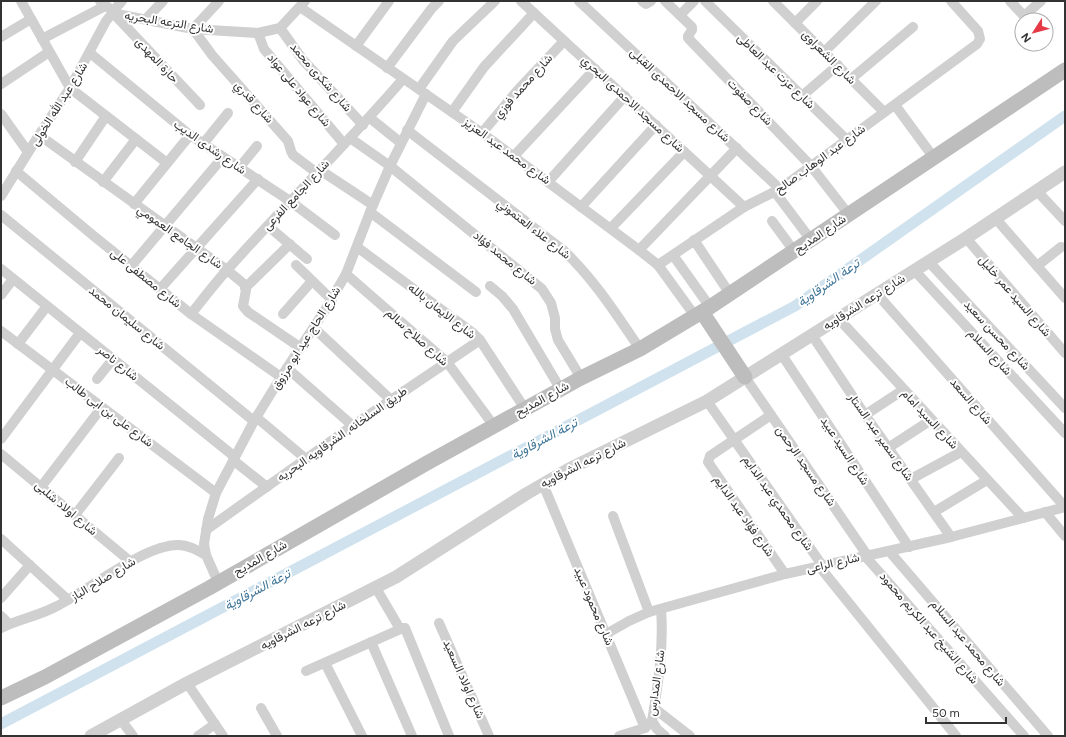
<svg xmlns="http://www.w3.org/2000/svg" width="1066" height="737" viewBox="0 0 1066 737" font-family="Figtree,Vazirmatn,sans-serif">
  <style>
    .lines { fill: none; stroke-linecap: round; stroke-linejoin: round }
    .canal { stroke: #cfe2ee; stroke-width: 11 }
    .minor { stroke: #d0d0d0; stroke-width: 10 }
    .tertiary { stroke: #d0d0d0; stroke-width: 13 }
    .secondary { stroke: #bdbdbd; stroke-width: 15 }
    .labels { text-anchor: middle; stroke-width: 4; stroke-linejoin: round; paint-order: stroke }
    .street-label { font-size: 12px; fill: #333; stroke: #fff }
    .water-label { font-size: 13px; font-style: italic; fill: #3f7597; stroke: #fff }
  </style>
  <rect width="100%" height="100%" fill="#fff"/>
  <g class="lines">
    <polyline class="canal" points="1,724 795,306 1065,116"/>
    <g class="minor">
      <polyline points="21,1 70,88 167,163"/>
      <polyline points="100,1 117,14 193,29 258,33 280,28 305,1"/>
      <polyline points="219,1 193,29 212,55 288,141 291,151 293,155 317,173"/>
      <polyline points="521,1 744,207"/>
      <polyline points="579,1 780,189"/>
      <polyline points="642,1 646,4 651,1"/>
      <polyline points="665,1 692,27 692,30 688,36 688,38 811,166 849,215"/>
      <polyline points="705,1 847,140"/>
      <polyline points="773,1 884,112"/>
      <polyline points="1010,1 1024,16 1041,1"/>
      <polyline points="300,7 482,133 639,250 658,265 695,316"/>
      <polyline points="113,11 122,1"/>
      <polyline points="115,15 200,105"/>
      <polyline points="680,15 694,1"/>
      <polyline points="146,19 163,1"/>
      <polyline points="795,23 817,1"/>
      <polyline points="280,28 303,60 363,125"/>
      <polyline points="258,33 264,49 344,144"/>
      <polyline points="1,37 31,19"/>
      <polyline points="42,39 105,6"/>
      <polyline points="356,46 389,1"/>
      <polyline points="824,52 876,1"/>
      <polyline points="90,53 190,135 290,201 335,235"/>
      <polyline points="387,68 432,8 439,1"/>
      <polyline points="851,79 913,27"/>
      <polyline points="1,84 49,52"/>
      <polyline points="419,89 453,41 495,1"/>
      <polyline points="802,96 838,65"/>
      <polyline points="895,105 934,158"/>
      <polyline points="452,112 484,67 534,13"/>
      <polyline points="1,114 28,152"/>
      <polyline points="370,118 401,143"/>
      <path d="M407,130L563,250C594,279 616,314 640,349"/>
      <polyline points="482,133 517,91 564,41"/>
      <polyline points="39,135 227,270 244,284 246,290 243,306 248,312 301,348"/>
      <polyline points="350,138 390,166 542,289 551,303 555,318 555,329 558,340 581,378"/>
      <polyline points="203,144 228,113"/>
      <polyline points="514,156 595,69"/>
      <polyline points="75,162 106,116"/>
      <polyline points="239,168 257,146"/>
      <polyline points="320,170 373,205"/>
      <polyline points="16,171 95,237 191,314 281,377"/>
      <polyline points="103,182 136,139"/>
      <polyline points="548,182 625,96"/>
      <polyline points="1037,191 1065,221"/>
      <polyline points="775,192 811,240"/>
      <polyline points="1,196 39,135 70,88 106,21 110,16 117,14"/>
      <polyline points="134,204 190,135"/>
      <polyline points="581,207 656,125"/>
      <polyline points="370,212 476,292"/>
      <polyline points="1,215 254,421"/>
      <polyline points="996,219 1065,298"/>
      <polyline points="772,221 794,251"/>
      <polyline points="268,226 307,259"/>
      <polyline points="611,228 684,152"/>
      <polyline points="966,238 1065,353"/>
      <polyline points="694,240 730,294"/>
      <polyline points="357,247 473,333 480,340 525,409"/>
      <polyline points="639,250 737,148"/>
      <polyline points="673,255 710,307"/>
      <polyline points="929,262 1065,408"/>
      <polyline points="296,265 332,300"/>
      <polyline points="658,265 744,207 780,189 977,44 980,39 978,31 951,1"/>
      <polyline points="131,266 223,157"/>
      <polyline points="1037,266 1061,247"/>
      <polyline points="1,269 235,457"/>
      <polyline points="914,270 1065,433"/>
      <polyline points="346,274 447,362 494,426"/>
      <polyline points="490,286 502,296 513,309 561,390"/>
      <polyline points="245,288 290,244"/>
      <polyline points="160,289 258,179"/>
      <polyline points="1,295 13,279"/>
      <path d="M191,314C203,299 215,283 228,269C285,205 347,144 403,79"/>
      <polyline points="283,314 312,281"/>
      <polyline points="838,318 1023,518"/>
      <polyline points="314,328 391,400"/>
      <polyline points="1,331 216,493"/>
      <polyline points="812,335 865,415 951,537"/>
      <polyline points="18,344 47,306"/>
      <polyline points="782,355 909,547"/>
      <polyline points="287,368 353,426"/>
      <polyline points="745,377 867,555"/>
      <polyline points="97,379 113,359"/>
      <polyline points="707,401 822,565"/>
      <polyline points="771,415 710,456 708,462 785,574"/>
      <polyline points="865,415 903,390"/>
      <polyline points="256,417 306,459"/>
      <polyline points="1,439 80,333"/>
      <polyline points="888,448 931,420"/>
      <polyline points="1,454 131,562"/>
      <polyline points="233,460 267,487"/>
      <polyline points="911,479 961,452"/>
      <polyline points="543,484 645,728"/>
      <polyline points="41,487 102,407"/>
      <polyline points="934,512 987,480"/>
      <polyline points="1045,512 1065,536"/>
      <polyline points="75,515 119,458"/>
      <polyline points="613,516 649,612"/>
      <polyline points="206,530 345,431 480,340"/>
      <polyline points="1,539 68,600"/>
      <polyline points="889,551 1048,736"/>
      <polyline points="865,556 1024,736"/>
      <polyline points="819,566 956,736"/>
      <polyline points="218,582 206,555 204,544 208,519 216,493 254,421 281,377 327,307 346,274 370,212 390,166 426,94"/>
      <polyline points="376,588 400,629"/>
      <polyline points="1,598 30,565"/>
      <polyline points="1,616 9,624"/>
      <polyline points="439,623 489,736"/>
      <path d="M1,628C19,619 38,616 55,607C88,591 143,545 178,545C188,545 197,550 206,555"/>
      <polyline points="606,634 629,621 649,612 785,574 951,537 1065,507 877,294"/>
      <polyline points="371,642 412,736"/>
      <polyline points="325,663 362,736"/>
      <polyline points="306,671 403,628 405,628 449,736"/>
      <polyline points="187,683 223,736"/>
      <polyline points="261,708 277,736"/>
      <polyline points="654,708 690,736"/>
      <polyline points="121,720 133,736"/>
      <polyline points="652,721 657,729 665,736"/>
      <polyline points="198,736 215,724"/>
      <path d="M619,736L645,728L652,721C658,685 664,646 661,609"/>
    </g>
    <polyline class="tertiary" points="91,736 187,683 396,577 526,494 569,469 707,401 966,238 1065,172"/>
    <g class="secondary">
      <polyline points="702,312 745,377"/>
      <polyline points="1,698 45,677 209,588 427,463 581,378 640,349 710,307 1065,70"/>
    </g>
  </g>
  <g class="labels">
    <g class="street-label">
      <text transform="translate(169 22) rotate(9)" y="4">شارع الترعه البحريه</text>
      <text transform="translate(829 57) rotate(45)" y="4">شارع الشعراوى</text>
      <text transform="translate(157 60) rotate(47)" y="4">حارة المهدى</text>
      <text transform="translate(776 71) rotate(44)" y="4">شارع عزت عبد العاطى</text>
      <text transform="translate(321 77) rotate(49)" y="4">شارع شكرى محمد</text>
      <text transform="translate(523 86) rotate(-48)" y="4">شارع محمد فوزي</text>
      <text transform="translate(299 90) rotate(50)" y="4">شارع عواد على عواد</text>
      <text transform="translate(680 95) rotate(43)" y="4">شارع مسجد الاحمدى القبلى</text>
      <text transform="translate(254 102) rotate(48)" y="4">شارع قدري</text>
      <text transform="translate(750 102) rotate(46)" y="4">شارع صفوت</text>
      <text transform="translate(59 104) rotate(-58)" y="4">شارع عبد الله الخولى</text>
      <text transform="translate(633 104) rotate(43)" y="4">شارع مسجد الاحمدى البحري</text>
      <text transform="translate(210 147) rotate(35)" y="4">شارع رشدى الديب</text>
      <text transform="translate(507 151) rotate(36)" y="4">شارع محمد عبد العزيز</text>
      <text transform="translate(820 159) rotate(-36)" y="4">شارع عبد الوهاب صالح</text>
      <text transform="translate(296 195) rotate(-47)" y="4">شارع الجامع الفرعى</text>
      <text transform="translate(534 229) rotate(38)" y="4">شارع علاء العتموني</text>
      <text transform="translate(820 234) rotate(-34)" y="4">شارع المديح</text>
      <text transform="translate(180 237) rotate(35)" y="4">شارع الجامع العمومي</text>
      <text transform="translate(505 258) rotate(39)" y="4">شارع محمد فؤاد</text>
      <text transform="translate(146 278) rotate(39)" y="4">شارع مصطفى على</text>
      <text transform="translate(1015 296) rotate(49)" y="4">شارع السيد عمر خليل</text>
      <text transform="translate(864 302) rotate(-32)" y="4">شارع ترعه الشرقاويه</text>
      <text transform="translate(442 311) rotate(38)" y="4">شارع الايمان بالله</text>
      <text transform="translate(127 318) rotate(39)" y="4">شارع سليمان محمد</text>
      <text transform="translate(997 335) rotate(47)" y="4">شارع محسن سعيد</text>
      <text transform="translate(417 337) rotate(42)" y="4">شارع صلاح سالم</text>
      <text transform="translate(306 338) rotate(-58)" y="4">شارع الحاج عيد ابو مرزوق</text>
      <text transform="translate(990 352) rotate(47)" y="4">شارع السلام</text>
      <text transform="translate(118 363) rotate(39)" y="4">شارع ناصر</text>
      <text transform="translate(542 399) rotate(-29)" y="4">شارع المديح</text>
      <text transform="translate(971 401) rotate(49)" y="4">شارع السعد</text>
      <text transform="translate(109 412) rotate(37)" y="4">شارع على بن ابى طالب</text>
      <text transform="translate(930 419) rotate(47)" y="4">شارع السيد امام</text>
      <text transform="translate(342 434) rotate(-35)" y="4">طريق السلخانه, الشرقاويه البحريه</text>
      <text transform="translate(881 437) rotate(55)" y="4">شارع سمير عبد الستار</text>
      <text transform="translate(845 451) rotate(57)" y="4">شارع السيد عبيد</text>
      <text transform="translate(583 463) rotate(-27)" y="4">شارع ترعه الشرقاويه</text>
      <text transform="translate(806 466) rotate(55)" y="4">شارع مسجد الرحمن</text>
      <text transform="translate(778 503) rotate(55)" y="4">شارع محمدي عبد الدايم</text>
      <text transform="translate(66 508) rotate(40)" y="4">شارع اولاد شلبى</text>
      <text transform="translate(744 516) rotate(55)" y="4">شارع فؤاد عبد الدايم</text>
      <text transform="translate(260 558) rotate(-30)" y="4">شارع المديح</text>
      <text transform="translate(833 563) rotate(-13)" y="4">شارع الراعى</text>
      <text transform="translate(103 579) rotate(-31)" y="4">شارع صلاح الباز</text>
      <text transform="translate(594 606) rotate(67)" y="4">شارع محمود عبيد</text>
      <text transform="translate(303 625) rotate(-27)" y="4">شارع ترعه الشرقاويه</text>
      <text transform="translate(929 628) rotate(49)" y="4">شارع الشيخ عبد الكريم محمود</text>
      <text transform="translate(968 643) rotate(50)" y="4">شارع محمد عبد السلام</text>
      <text transform="translate(464 679) rotate(66)" y="4">شارع اولاد السعيد</text>
      <text transform="translate(656 683) rotate(-82)" y="4">شارع المدارس</text>
    </g>
    <g class="water-label">
      <text transform="translate(828 282) rotate(-35)" y="5">ترعة الشرقاوية</text>
      <text transform="translate(544 438) rotate(-28)" y="5">ترعة الشرقاوية</text>
      <text transform="translate(257 589) rotate(-28)" y="5">ترعة الشرقاوية</text>
    </g>
  </g>
  <rect width="1066" height="737" fill="none" stroke="#333333" stroke-width="4"/>
  <g transform="translate(1034 32) rotate(234)"><circle r="19" fill="#ffffff" stroke="#adadad"/>
  <path d="M0-3L7 15L0 10L-7 15Z" fill="#e63946"/>
  <text y="-6" font-size="11" font-weight="bold" text-anchor="middle" fill="#333333">N</text>
  </g>
  <path d="M926 717v6h80v-6" fill="none" stroke="#333333" stroke-width="2"/>
  <text x="932" y="717" font-size="12" fill="#333333" stroke="#ffffff" stroke-width="3" paint-order="stroke">50 m</text>
</svg>
